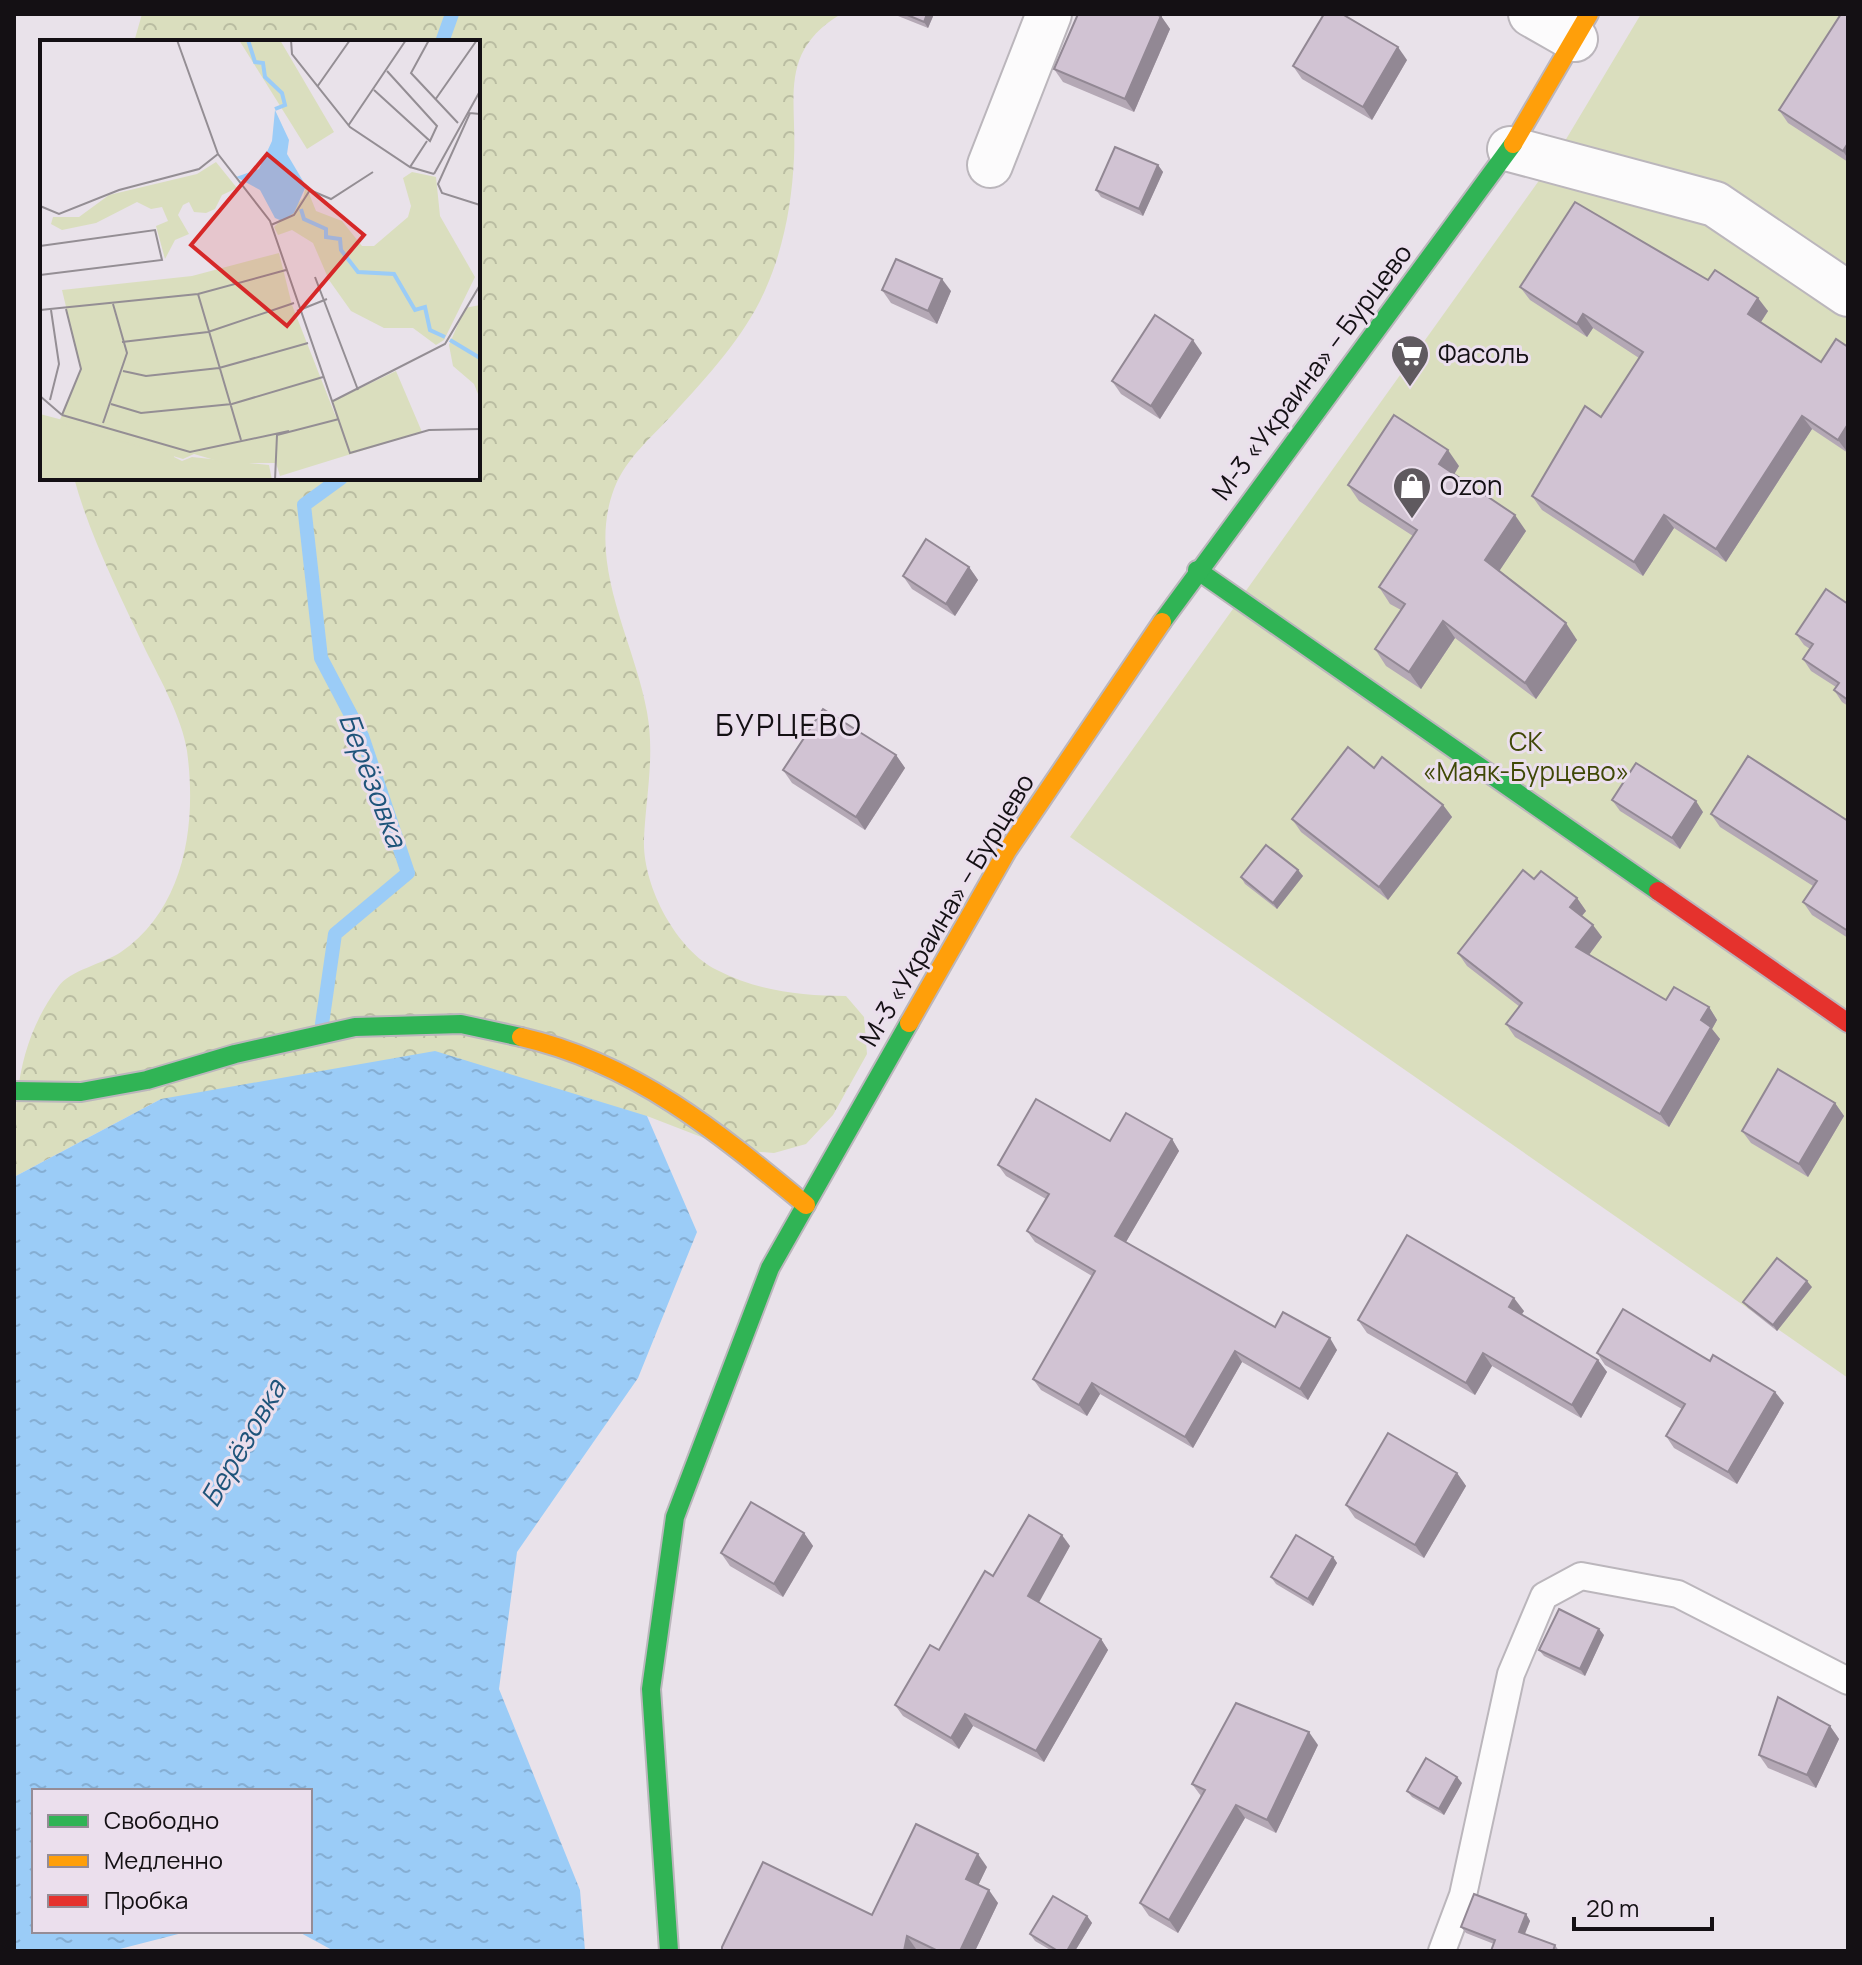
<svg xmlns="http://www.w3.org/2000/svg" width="1862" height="1965" viewBox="0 0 1862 1965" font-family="Manrope,sans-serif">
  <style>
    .forest { fill: url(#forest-crowns) }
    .garden { fill: #dadebe }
    .water { fill: url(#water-ripples) }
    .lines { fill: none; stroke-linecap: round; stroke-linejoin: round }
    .stream { stroke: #9bccf7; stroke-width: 14 }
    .lane-casing { stroke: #bbb6bc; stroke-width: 30 }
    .street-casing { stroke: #bbb6bc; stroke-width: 48 }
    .fast-casing { stroke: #bbb6bc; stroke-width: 22 }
    .slow-casing { stroke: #bbb6bc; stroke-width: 22 }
    .jam-casing { stroke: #bbb6bc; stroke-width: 22 }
    .lane { stroke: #fcfbfc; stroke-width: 26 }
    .street { stroke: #fcfbfc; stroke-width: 44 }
    .fast { stroke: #30b455; stroke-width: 18 }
    .slow { stroke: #ff9f0a; stroke-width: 18 }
    .jam { stroke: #e5322d; stroke-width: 18 }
    .wall { fill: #b4a8b5 }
    .shaded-wall { fill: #928894 }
    .building { fill: #d1c3d3; stroke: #928894; stroke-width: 2 }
    .labels { text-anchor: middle; stroke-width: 6; stroke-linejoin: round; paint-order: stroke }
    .poi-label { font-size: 26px; fill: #141014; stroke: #ebdfed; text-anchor: start }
    .street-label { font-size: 26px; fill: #141014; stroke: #ebdfed }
    .park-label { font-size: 26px; fill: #3f4805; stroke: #ebdfed }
    .water-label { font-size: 28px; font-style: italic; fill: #1e547a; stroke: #ebdfed }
    .quarter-label { font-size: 30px; letter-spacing: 2px; fill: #141014; stroke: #ebdfed }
    .inset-river { fill: none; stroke: #9bccf7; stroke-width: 4 }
    .inset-road { fill: none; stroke: #948e94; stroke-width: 2 }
    .view { fill: #d62828; fill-opacity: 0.15; stroke: #d62828; stroke-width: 4 }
    .inset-edge { fill: none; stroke: #141014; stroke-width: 4 }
  </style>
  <defs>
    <pattern id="forest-crowns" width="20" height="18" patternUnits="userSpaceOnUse" patternTransform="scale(2)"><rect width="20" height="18" fill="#dadebe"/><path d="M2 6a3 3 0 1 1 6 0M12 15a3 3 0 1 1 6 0" fill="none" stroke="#babda2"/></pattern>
    <pattern id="water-ripples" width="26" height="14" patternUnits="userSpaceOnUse" patternTransform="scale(2)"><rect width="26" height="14" fill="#9bccf7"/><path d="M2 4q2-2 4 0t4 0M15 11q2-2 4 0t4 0" fill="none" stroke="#85aed3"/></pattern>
  </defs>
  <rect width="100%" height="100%" fill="#e9e2ea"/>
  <path class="forest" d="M142,14H841C778,52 797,98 794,158C792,202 784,247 766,288C746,335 708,376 673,414C651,438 626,458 614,489C586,564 634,639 647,712C655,756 646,795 644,839C642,884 675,949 717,970C757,991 801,996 846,996L864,1017L867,1054L833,1115L806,1144L774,1153L735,1150L647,1116L161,1099L14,1177C14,1108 15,1045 58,987C70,970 103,964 121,952C185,908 197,824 187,751C182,718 161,681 146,651C120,595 90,537 74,478H478V42H134Z"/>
  <polygon class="garden" points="1641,14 1848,14 1848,1378 1070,837 1553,161"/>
  <polygon class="water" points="435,1051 647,1116 697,1232 638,1378 517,1552 499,1689 580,1890 585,1951 334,1951 297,1931 310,1931 310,1791 34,1791 34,1931 190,1931 112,1951 14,1951 14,1177 161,1099"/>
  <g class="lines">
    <g class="stream">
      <polyline points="442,42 452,14"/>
      <polyline points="322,1024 335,934 408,873 362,736 321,658 304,505 341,478"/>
    </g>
    <defs>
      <polyline id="lane" points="1442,1951 1463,1895 1511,1674 1544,1596 1581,1576 1678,1594 1848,1681"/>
      <g id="street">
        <polyline points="1531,14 1575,39"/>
        <polyline points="1510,149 1715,204 1848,294"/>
        <polyline points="990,165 1049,14"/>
      </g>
      <g id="fast">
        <polyline points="1197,570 1658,891"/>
        <polyline points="1162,622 1513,144"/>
        <polyline points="14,1091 81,1092 147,1080 235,1054 355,1027 461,1024 521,1037"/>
        <polyline points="669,1951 651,1689 675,1517 770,1268 909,1023"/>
      </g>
      <g id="slow">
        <polyline points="1513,144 1589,14"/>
        <polyline points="909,1023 1007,851 1162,622"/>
        <path d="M521,1037C635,1063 719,1133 806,1205"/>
      </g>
      <polyline id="jam" points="1658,891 1848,1023"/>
    </defs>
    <use href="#lane" class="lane-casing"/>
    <use href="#street" class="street-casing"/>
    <use href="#fast" class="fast-casing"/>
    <use href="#slow" class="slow-casing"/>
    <use href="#jam" class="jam-casing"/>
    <use href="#lane" class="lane"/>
    <use href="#street" class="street"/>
    <use href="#fast" class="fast"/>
    <use href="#slow" class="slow"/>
    <use href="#jam" class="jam"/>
  </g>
  <g class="wall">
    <polygon points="893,14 934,14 928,28"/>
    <polygon points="1848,14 1848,162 1788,123 1779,110"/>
    <polygon points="1161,16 1170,29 1134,112 1063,82 1054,69"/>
    <polygon points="1407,60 1372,120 1302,79 1293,66"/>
    <polygon points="1158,165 1163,172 1143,216 1101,197 1096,190"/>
    <polygon points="1708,280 1768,311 1761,322 1848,453 1812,429 1726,562 1674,528 1643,576 1542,510 1532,496 1601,417 1639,358 1593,328 1587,337 1530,300 1520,287"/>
    <polygon points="882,290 951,291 937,324 891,303"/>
    <polygon points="1202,353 1160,419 1121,394 1112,381"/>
    <polygon points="1459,466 1454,475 1526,531 1499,571 1577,640 1536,699 1455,638 1421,689 1386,666 1375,649 1401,610 1390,604 1379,587 1413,536 1359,501 1348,485"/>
    <polygon points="969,567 978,580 955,616 912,589 903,576"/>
    <polygon points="1848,604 1848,706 1842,702 1834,690 1836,687 1811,671 1803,659 1810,649 1804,645 1796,634"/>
    <polygon points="896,755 905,768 865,830 792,783 783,770"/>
    <polygon points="1374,768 1443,805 1452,817 1388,900 1301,832 1292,819"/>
    <polygon points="1612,800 1703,812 1680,849 1620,811"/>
    <polygon points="1711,814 1848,821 1848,938 1812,915 1803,902 1813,886 1720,827"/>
    <polygon points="1298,870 1303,876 1277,909 1245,884 1241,877"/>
    <polygon points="1534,879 1577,898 1586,911 1582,916 1602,937 1589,955 1666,1000 1709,1007 1717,1020 1712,1029 1720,1039 1669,1127 1515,1037 1506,1024 1520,1007 1467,966 1458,953"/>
    <polygon points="1835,1103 1844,1116 1808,1177 1751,1143 1742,1131"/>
    <polygon points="1172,1139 1179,1151 1126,1242 1275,1327 1337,1350 1308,1400 1242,1362 1193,1448 1100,1394 1087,1416 1041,1390 1033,1379 1092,1276 1035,1242 1027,1231 1046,1199 1006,1176 998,1165 1110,1141"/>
    <polygon points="1812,1287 1777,1331 1748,1308 1743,1302"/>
    <polygon points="1524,1311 1521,1315 1598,1360 1607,1372 1581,1418 1492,1366 1475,1395 1367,1333 1358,1320"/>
    <polygon points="1597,1353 1710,1361 1784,1403 1737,1484 1674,1448 1666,1436 1682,1409 1605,1365"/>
    <polygon points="1457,1473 1466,1486 1424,1558 1355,1518 1346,1505"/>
    <polygon points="804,1533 813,1546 783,1597 730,1566 721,1553"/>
    <polygon points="1070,1546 1038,1602 1101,1639 1108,1650 1044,1762 973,1726 959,1749 903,1716 895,1705 939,1650 993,1576"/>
    <polygon points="1333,1557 1337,1563 1313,1606 1276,1584 1271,1577"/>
    <polygon points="1604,1635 1585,1676 1544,1656 1539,1650"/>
    <polygon points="1830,1726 1839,1739 1816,1788 1768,1768 1759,1755"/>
    <polygon points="1318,1745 1276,1833 1245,1818 1178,1933 1149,1916 1140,1903 1201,1796 1192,1784"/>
    <polygon points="1462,1783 1444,1815 1412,1797 1407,1791"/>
    <polygon points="987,1867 978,1885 998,1903 975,1951 920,1951 916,1949 916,1951 722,1951 872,1915"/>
    <polygon points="1526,1914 1530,1921 1525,1934 1555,1945 1559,1951 1491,1951 1494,1944 1466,1933 1461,1927"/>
    <polygon points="1087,1916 1092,1923 1075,1951 1052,1951 1035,1941 1030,1934"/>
  </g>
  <g class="shaded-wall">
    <polygon points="927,14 934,14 928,28 924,22"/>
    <polygon points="1161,16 1170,29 1134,112 1125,99"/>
    <polygon points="1398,47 1407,60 1372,120 1363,107"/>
    <polygon points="1848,143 1848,159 1843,151"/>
    <polygon points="1158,165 1163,172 1143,216 1139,209"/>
    <polygon points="942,279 951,291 937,324 928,311"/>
    <polygon points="1758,298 1768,311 1757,328 1748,314"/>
    <polygon points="1583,314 1593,328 1587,337 1577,324"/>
    <polygon points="1193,340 1202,353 1160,419 1151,406"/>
    <polygon points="1802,416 1812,429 1726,562 1716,549"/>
    <polygon points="1848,424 1848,453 1838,440"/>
    <polygon points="1448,450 1459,466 1450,481 1439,464"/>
    <polygon points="1515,515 1526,531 1496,576 1485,560"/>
    <polygon points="1664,515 1674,528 1643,576 1634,562"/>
    <polygon points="969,567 978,580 955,616 946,604"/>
    <polygon points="1443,621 1455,638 1421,689 1409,672"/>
    <polygon points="1566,623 1577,640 1536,699 1525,683"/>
    <polygon points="896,755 905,768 865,830 856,817"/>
    <polygon points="1696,801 1703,812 1680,849 1672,838"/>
    <polygon points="1443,805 1452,817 1388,900 1379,887"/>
    <polygon points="1298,870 1303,876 1277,909 1273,903"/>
    <polygon points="1577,898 1586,911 1579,919 1570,907"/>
    <polygon points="1593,925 1602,937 1585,960 1576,947"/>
    <polygon points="1709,1007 1717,1020 1712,1029 1720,1039 1669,1127 1660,1114 1701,1020"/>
    <polygon points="1835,1103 1844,1116 1808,1177 1799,1164"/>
    <polygon points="1172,1139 1179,1151 1123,1247 1115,1236"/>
    <polygon points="1807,1281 1812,1287 1777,1331 1773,1325"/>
    <polygon points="1514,1298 1524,1311 1518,1320 1509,1307"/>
    <polygon points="1330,1338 1337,1350 1308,1400 1300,1389"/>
    <polygon points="1235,1351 1242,1362 1193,1448 1185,1437"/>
    <polygon points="1483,1353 1492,1366 1475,1395 1466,1383"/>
    <polygon points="1598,1360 1607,1372 1581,1418 1572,1405"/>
    <polygon points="1092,1383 1100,1394 1087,1416 1079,1405"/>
    <polygon points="1775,1392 1784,1403 1737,1484 1728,1472"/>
    <polygon points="1457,1473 1466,1486 1424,1558 1415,1545"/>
    <polygon points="804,1533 813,1546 783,1597 774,1584"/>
    <polygon points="1062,1535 1070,1546 1036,1608 1028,1596"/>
    <polygon points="1333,1557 1337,1563 1313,1606 1308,1599"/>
    <polygon points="1599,1629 1604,1635 1585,1676 1580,1669"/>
    <polygon points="1101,1639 1108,1650 1044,1762 1036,1751"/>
    <polygon points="965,1714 973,1726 959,1749 951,1738"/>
    <polygon points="1830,1726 1839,1739 1816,1788 1807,1775"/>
    <polygon points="1309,1732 1318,1745 1276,1833 1267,1820"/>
    <polygon points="1457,1777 1462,1783 1444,1815 1439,1809"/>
    <polygon points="1236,1805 1245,1818 1178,1933 1169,1920"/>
    <polygon points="978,1854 987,1867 975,1892 966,1879"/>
    <polygon points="989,1890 998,1903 975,1951 960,1951"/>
    <polygon points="1526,1914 1530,1921 1523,1938 1519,1932"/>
    <polygon points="1087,1916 1092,1923 1075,1951 1067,1951"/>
    <polygon points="907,1936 916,1949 916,1951 904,1951"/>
  </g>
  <g class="building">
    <polygon points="905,14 927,14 924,22"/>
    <polygon points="1078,14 1155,14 1161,16 1125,99 1054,69"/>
    <polygon points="1324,14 1342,14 1398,47 1363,107 1293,66"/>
    <polygon points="1841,14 1848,14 1848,143 1843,151 1779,110"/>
    <polygon points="1115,147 1158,165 1139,209 1096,190"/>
    <polygon points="1575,202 1708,280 1715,270 1758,298 1748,314 1821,362 1836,339 1848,347 1848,424 1838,440 1802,416 1716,549 1664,515 1634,562 1532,496 1585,406 1601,417 1643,352 1583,314 1577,324 1520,287"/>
    <polygon points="896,259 942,279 928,311 882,290"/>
    <polygon points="1155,315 1193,340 1151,406 1112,381"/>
    <polygon points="1394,415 1448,450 1439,464 1515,515 1485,560 1566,623 1525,683 1443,621 1409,672 1375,649 1405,604 1379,587 1417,530 1348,485"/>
    <polygon points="926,539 969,567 946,604 903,576"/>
    <polygon points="1826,589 1848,604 1848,700 1834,690 1839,683 1803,659 1813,644 1796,634"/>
    <polygon points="823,709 896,755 856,817 783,770"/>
    <polygon points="1348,747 1374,768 1382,757 1443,805 1379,887 1292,819"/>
    <polygon points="1748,756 1848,821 1848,931 1803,902 1817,881 1711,814"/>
    <polygon points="1636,763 1696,801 1672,838 1612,800"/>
    <polygon points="1266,845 1298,870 1273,903 1241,877"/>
    <polygon points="1523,870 1534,879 1541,871 1577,898 1570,907 1593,925 1576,947 1666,1000 1674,987 1709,1007 1701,1020 1711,1027 1660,1114 1506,1024 1522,1003 1458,953"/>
    <polygon points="1778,1069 1835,1103 1799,1164 1742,1131"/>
    <polygon points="1036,1099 1110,1141 1126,1113 1172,1139 1115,1236 1275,1327 1283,1312 1330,1338 1300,1389 1235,1351 1185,1437 1092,1383 1079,1405 1033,1379 1095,1271 1027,1231 1049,1194 998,1165"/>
    <polygon points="1407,1235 1514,1298 1509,1307 1598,1360 1572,1405 1483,1353 1466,1383 1358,1320"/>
    <polygon points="1777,1258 1807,1281 1773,1325 1743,1302"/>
    <polygon points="1623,1309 1710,1361 1713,1355 1775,1392 1728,1472 1666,1436 1685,1404 1597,1353"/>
    <polygon points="1388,1433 1457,1473 1415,1545 1346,1505"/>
    <polygon points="751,1502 804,1533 774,1584 721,1553"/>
    <polygon points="1029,1515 1062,1535 1028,1596 1101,1639 1036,1751 965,1714 951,1738 895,1705 930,1645 939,1650 985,1571 993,1576"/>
    <polygon points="1296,1535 1333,1557 1308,1599 1271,1577"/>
    <polygon points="1559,1609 1599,1629 1580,1669 1539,1650"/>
    <polygon points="1778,1697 1830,1726 1807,1775 1759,1755"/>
    <polygon points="1236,1703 1309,1732 1267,1820 1236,1805 1169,1920 1140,1903 1205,1790 1192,1784"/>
    <polygon points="1426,1758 1457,1777 1439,1809 1407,1791"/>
    <polygon points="916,1824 978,1854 966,1879 989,1890 960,1951 938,1951 907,1936 904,1951 722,1951 722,1947 763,1862 872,1915"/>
    <polygon points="1474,1894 1526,1914 1519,1932 1555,1945 1553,1951 1491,1951 1495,1940 1461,1927"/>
    <polygon points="1053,1896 1087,1916 1067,1951 1058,1951 1030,1934"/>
  </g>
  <defs>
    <symbol id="supermarket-pin" viewBox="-11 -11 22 30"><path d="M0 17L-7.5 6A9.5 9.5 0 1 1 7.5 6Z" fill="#5f5a5f" stroke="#ebdfed"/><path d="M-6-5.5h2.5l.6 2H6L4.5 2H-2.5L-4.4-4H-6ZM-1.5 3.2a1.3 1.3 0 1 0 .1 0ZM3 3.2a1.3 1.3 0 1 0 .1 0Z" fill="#fff"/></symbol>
    <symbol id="shop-pin" viewBox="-11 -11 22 30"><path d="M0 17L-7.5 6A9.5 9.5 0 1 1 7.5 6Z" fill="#5f5a5f" stroke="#ebdfed"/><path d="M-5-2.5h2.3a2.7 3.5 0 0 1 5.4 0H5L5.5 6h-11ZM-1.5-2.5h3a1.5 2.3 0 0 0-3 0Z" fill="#fff"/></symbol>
  </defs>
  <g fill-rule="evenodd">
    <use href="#supermarket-pin" x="1388" y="332" width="44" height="60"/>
    <use href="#shop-pin" x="1390" y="464" width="44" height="60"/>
  </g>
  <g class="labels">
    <g class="poi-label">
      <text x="1438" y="363">Фасоль</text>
      <text x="1440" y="495">Ozon</text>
    </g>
    <g class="street-label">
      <text transform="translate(1312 372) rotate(-53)" y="9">М-3 «Украина» – Бурцево</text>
      <text transform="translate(947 910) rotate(-59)" y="9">М-3 «Украина» – Бурцево</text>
    </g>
    <g class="park-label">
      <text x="1526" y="751">СК<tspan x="1526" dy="30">«Маяк-Бурцево»</tspan></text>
    </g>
    <g class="water-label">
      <text transform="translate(373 780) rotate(69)" y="10">Берёзовка</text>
      <text transform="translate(243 1443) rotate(-60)" y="10">Берёзовка</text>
    </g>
    <g class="quarter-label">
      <text x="789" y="736">БУРЦЕВО</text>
    </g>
  </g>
  <g transform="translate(40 40)">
    <rect width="440" height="440" fill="#e9e2ea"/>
    <path d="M199,0H240L294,92L267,109ZM176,122L197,148L182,155L175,169L166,173L154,172L149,162L143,165L138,175L149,194L135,200L125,219L116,186L128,181L122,167L111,169L97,162L56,183L22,190L11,184L13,177H39L69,155L157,134ZM372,132L396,137L400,176L435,237L404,300L396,305L373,288H344L311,271L289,240L273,203L252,190L238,195L234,187L263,158L266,146L276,171L302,181L322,206H334L368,177L371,166L363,138ZM440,265V359L434,344L413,326L409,305L425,268ZM0,374L133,409L134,417L142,421L152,417L229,425L232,440H0Z" fill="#dadebe"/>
    <path d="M239,213L252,265L296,377L293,361L356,331L382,392L240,436L236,423H185L154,414L143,419L19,382L41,329L22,250L152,236Z" fill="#dadebe"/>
    <path d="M235,70L249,100L247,114L266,146L254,173L242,181L235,178L220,150L196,137L219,129L232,101Z" fill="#9bccf7"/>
    <path class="inset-river" d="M208,0L215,22L223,23L225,37L242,53L245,65L235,69M261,169L264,179L286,189V197L300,199L301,210L318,232L354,234L375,270L385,267L390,290L405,297M410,300L440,318"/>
    <path class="inset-road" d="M137,0L178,114L230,181L310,413L389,390L440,389M251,0L252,14L310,87L370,127L387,101M389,0L371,33L418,83M277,47L310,0M334,50L390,101L397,86L347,31M395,60L437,0M440,74L430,73L398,144L402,153L440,165M308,86L366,0M370,127L394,134M394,134L440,51M0,166L19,174L79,150L159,129L178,114M231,185L254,175L270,150L291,159L333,132M0,206L115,190L122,220L0,235M275,237L318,350M158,254L201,400M0,270L158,254L246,230M257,271L287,259M82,302L168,292L254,263M83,331L106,336L179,328L268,303M0,356L22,375M10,360L19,324L11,270M293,361L405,304L440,245M71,364L101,373L192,364L283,337M22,375L150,412L249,391M22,375L41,329L26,269M63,383L87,313L73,264M235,440L237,395L299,379"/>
    <path class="view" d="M227,114L324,195L247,286L151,205Z"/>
    <rect width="440" height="440" class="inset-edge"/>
  </g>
  <rect width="1862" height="1965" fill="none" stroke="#141014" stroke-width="32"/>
  <rect x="32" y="1789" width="280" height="144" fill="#ebdfed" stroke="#958c96" stroke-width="2"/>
  <rect x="48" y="1815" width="40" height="12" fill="#30b455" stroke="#958c96" stroke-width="2"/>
  <text x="104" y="1829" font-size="24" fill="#141014">Свободно</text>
  <rect x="48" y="1855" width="40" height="12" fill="#ff9f0a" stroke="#958c96" stroke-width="2"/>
  <text x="104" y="1869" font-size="24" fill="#141014">Медленно</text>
  <rect x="48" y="1895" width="40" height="12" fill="#e5322d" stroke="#958c96" stroke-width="2"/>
  <text x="104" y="1909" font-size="24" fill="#141014">Пробка</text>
  <path d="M1574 1917v12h138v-12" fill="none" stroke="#141014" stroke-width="4"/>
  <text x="1586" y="1917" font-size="24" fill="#141014" stroke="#ebdfed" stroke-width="6" paint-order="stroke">20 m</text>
</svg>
